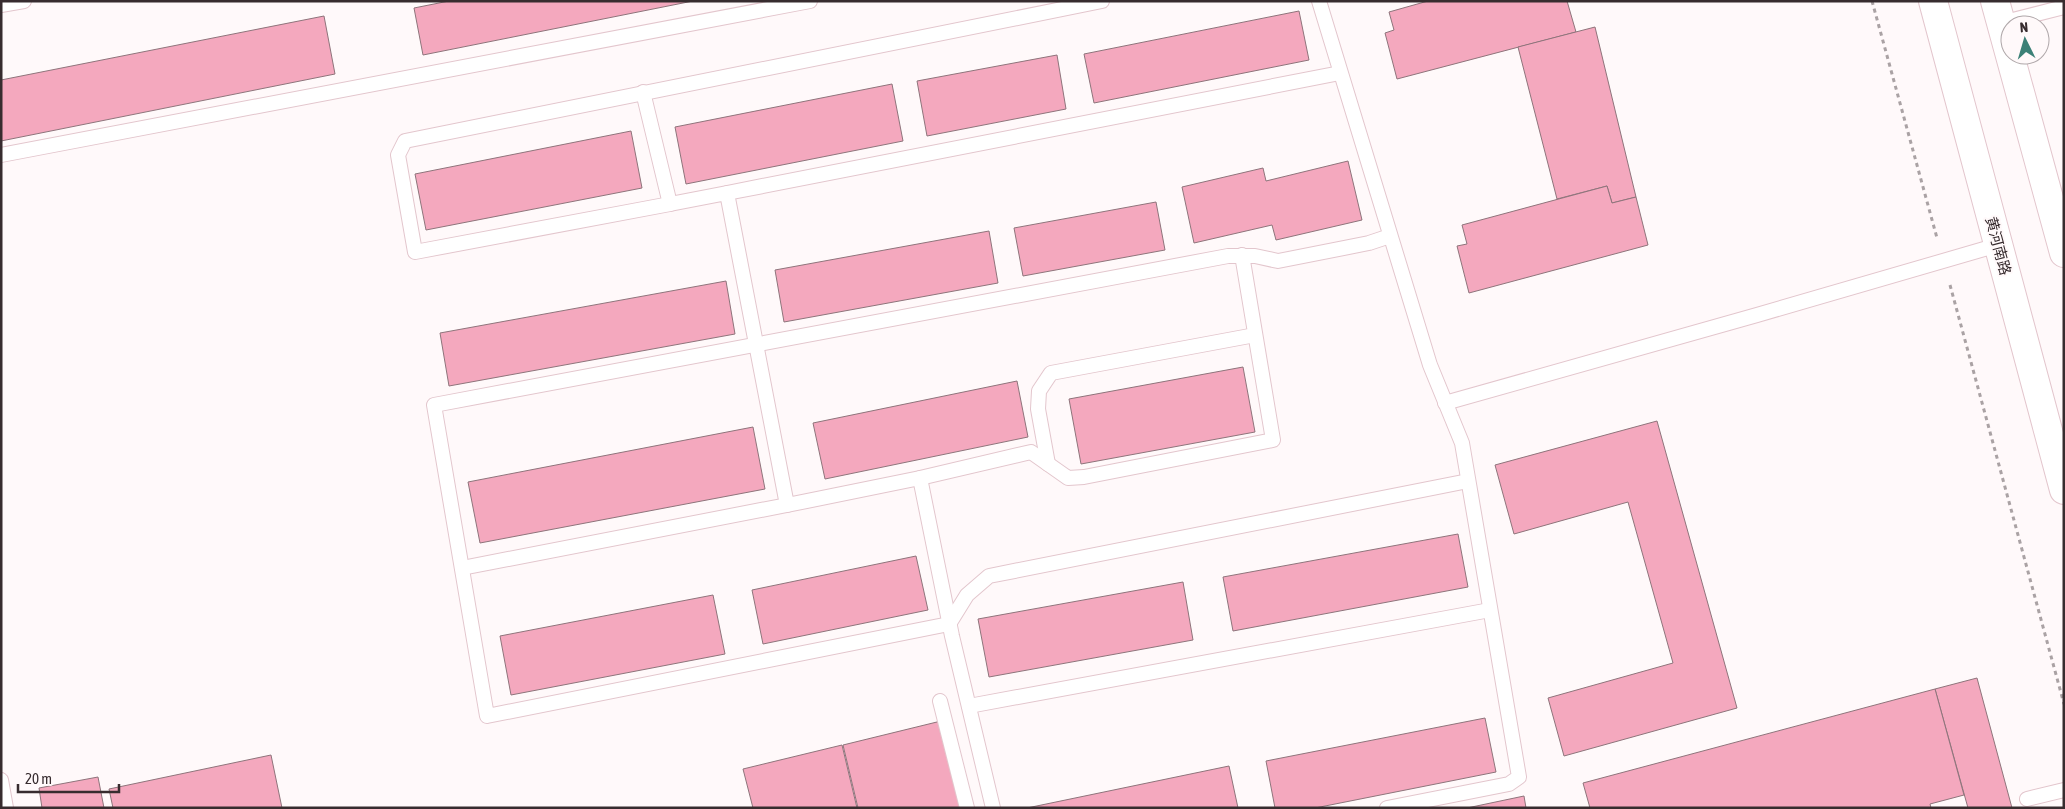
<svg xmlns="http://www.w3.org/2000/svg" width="2065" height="809" viewBox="0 0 2065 809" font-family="'Asap Condensed','Noto Sans SC',sans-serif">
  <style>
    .building { fill: #f4a8be; stroke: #8e747b }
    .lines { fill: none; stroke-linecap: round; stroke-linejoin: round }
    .service-casing { stroke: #e3c6cd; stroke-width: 16 }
    .primary-casing { stroke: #e3c6cd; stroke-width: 30 }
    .path { stroke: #aaa2a4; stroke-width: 3; stroke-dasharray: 4 4; stroke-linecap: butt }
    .service { stroke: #fff; stroke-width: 14 }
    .primary { stroke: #fff; stroke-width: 28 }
    .labels { text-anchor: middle; stroke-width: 4; stroke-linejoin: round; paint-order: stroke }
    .street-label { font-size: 15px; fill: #372c2f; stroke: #fff9fa }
  </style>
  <rect width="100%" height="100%" fill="#fff9fa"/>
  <g class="building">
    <polygon points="449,1 693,1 423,55 414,8"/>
    <polygon points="1428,1 1567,1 1576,32 1397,79 1385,33 1394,30 1389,12"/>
    <polygon points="1299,11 1309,60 1094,103 1084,54"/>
    <polygon points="324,16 335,74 1,141 1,80"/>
    <polygon points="1595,27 1636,197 1612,203 1607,186 1557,199 1518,47"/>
    <polygon points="1057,55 1066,109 927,136 917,81"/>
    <polygon points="892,84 903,141 686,184 675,127"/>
    <polygon points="631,131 642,188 426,230 415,174"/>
    <polygon points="1348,161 1362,220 1276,240 1272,225 1194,243 1182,187 1263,168 1266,181"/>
    <polygon points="1607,186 1612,203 1636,197 1648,245 1469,293 1457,246 1467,244 1462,225"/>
    <polygon points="1156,202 1165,250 1023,276 1014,228"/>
    <polygon points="989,231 998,283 784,322 775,270"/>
    <polygon points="726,281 735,334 449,386 440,333"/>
    <polygon points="1243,367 1255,432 1081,464 1069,399"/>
    <polygon points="1017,381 1028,437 825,479 813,423"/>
    <polygon points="1657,421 1737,708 1564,756 1548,698 1673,663 1628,502 1514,534 1495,465"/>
    <polygon points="753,427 765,489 480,543 468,482"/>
    <polygon points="1458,534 1468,587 1233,631 1223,577"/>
    <polygon points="916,556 928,610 763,644 752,590"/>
    <polygon points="1183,582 1193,640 989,677 978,619"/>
    <polygon points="713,595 725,654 511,695 500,636"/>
    <polygon points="1977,678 2012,808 1968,808 1935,689"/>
    <polygon points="1935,689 1964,795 1930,804 1931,808 1590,808 1583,783"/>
    <polygon points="1485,718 1496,772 1315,808 1275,808 1266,761"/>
    <polygon points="941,721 962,808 858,808 843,745"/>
    <polygon points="842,745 857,808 753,808 743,769"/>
    <polygon points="271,755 282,808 113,808 109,789"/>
    <polygon points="1229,766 1238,808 1027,808"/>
    <polygon points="98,777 104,808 42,808 39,788"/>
    <polygon points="1524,796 1526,808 1467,808"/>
  </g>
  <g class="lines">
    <defs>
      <g id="service">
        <polyline points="1319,1 1430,365 1462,443 1519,777 1509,784 1387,808"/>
        <polyline points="1,5 24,1"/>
        <polyline points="2001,23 2064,7"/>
        <polyline points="643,92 670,204 727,193 787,505 920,478 952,636 993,808"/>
        <polyline points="1,155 810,1"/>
        <polyline points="727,193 1340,73"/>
        <polyline points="670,204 415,252 398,155 405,141 1102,1"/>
        <polyline points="1390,236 1369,243 1278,261 1255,256 1228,256 434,405 487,716 949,624 967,595 989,576 1468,481"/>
        <polyline points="1445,403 1757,315 1998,245"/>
        <polyline points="1048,464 1038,409 1039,391 1051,373 1255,335"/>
        <polyline points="920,478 1031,452 1068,478 1084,477 1273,440 1242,255"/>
        <polyline points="462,568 787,505"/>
        <polyline points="940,701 967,808"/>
        <polyline points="969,706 1490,610"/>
        <polyline points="1,780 6,808"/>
        <polyline points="2027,799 2064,790"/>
      </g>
      <g id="primary">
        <polyline points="1933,1 2064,490"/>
        <polyline points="1995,1 2064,253"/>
      </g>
    </defs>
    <use href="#service" class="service-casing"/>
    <use href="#primary" class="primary-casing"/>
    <g class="path">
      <polyline points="1872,1 1937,238"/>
      <polyline points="1950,285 2064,704"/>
    </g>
    <use href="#service" class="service"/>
    <use href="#primary" class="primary"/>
  </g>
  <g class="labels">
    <g class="street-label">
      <text transform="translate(1998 246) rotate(75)" y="5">黄河南路</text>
    </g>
  </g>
  <rect width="2065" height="809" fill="none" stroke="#372c2f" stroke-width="5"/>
  <g transform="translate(2025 40) rotate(355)"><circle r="24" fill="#fff9fa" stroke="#afa7a9"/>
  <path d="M0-4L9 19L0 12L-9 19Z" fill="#3c8177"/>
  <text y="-8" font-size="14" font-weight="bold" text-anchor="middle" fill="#372c2f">N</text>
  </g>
  <path d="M18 784v8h101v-8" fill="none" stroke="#372c2f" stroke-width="2.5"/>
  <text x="25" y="784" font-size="15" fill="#372c2f" stroke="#fff9fa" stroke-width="4" paint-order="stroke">20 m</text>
</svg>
